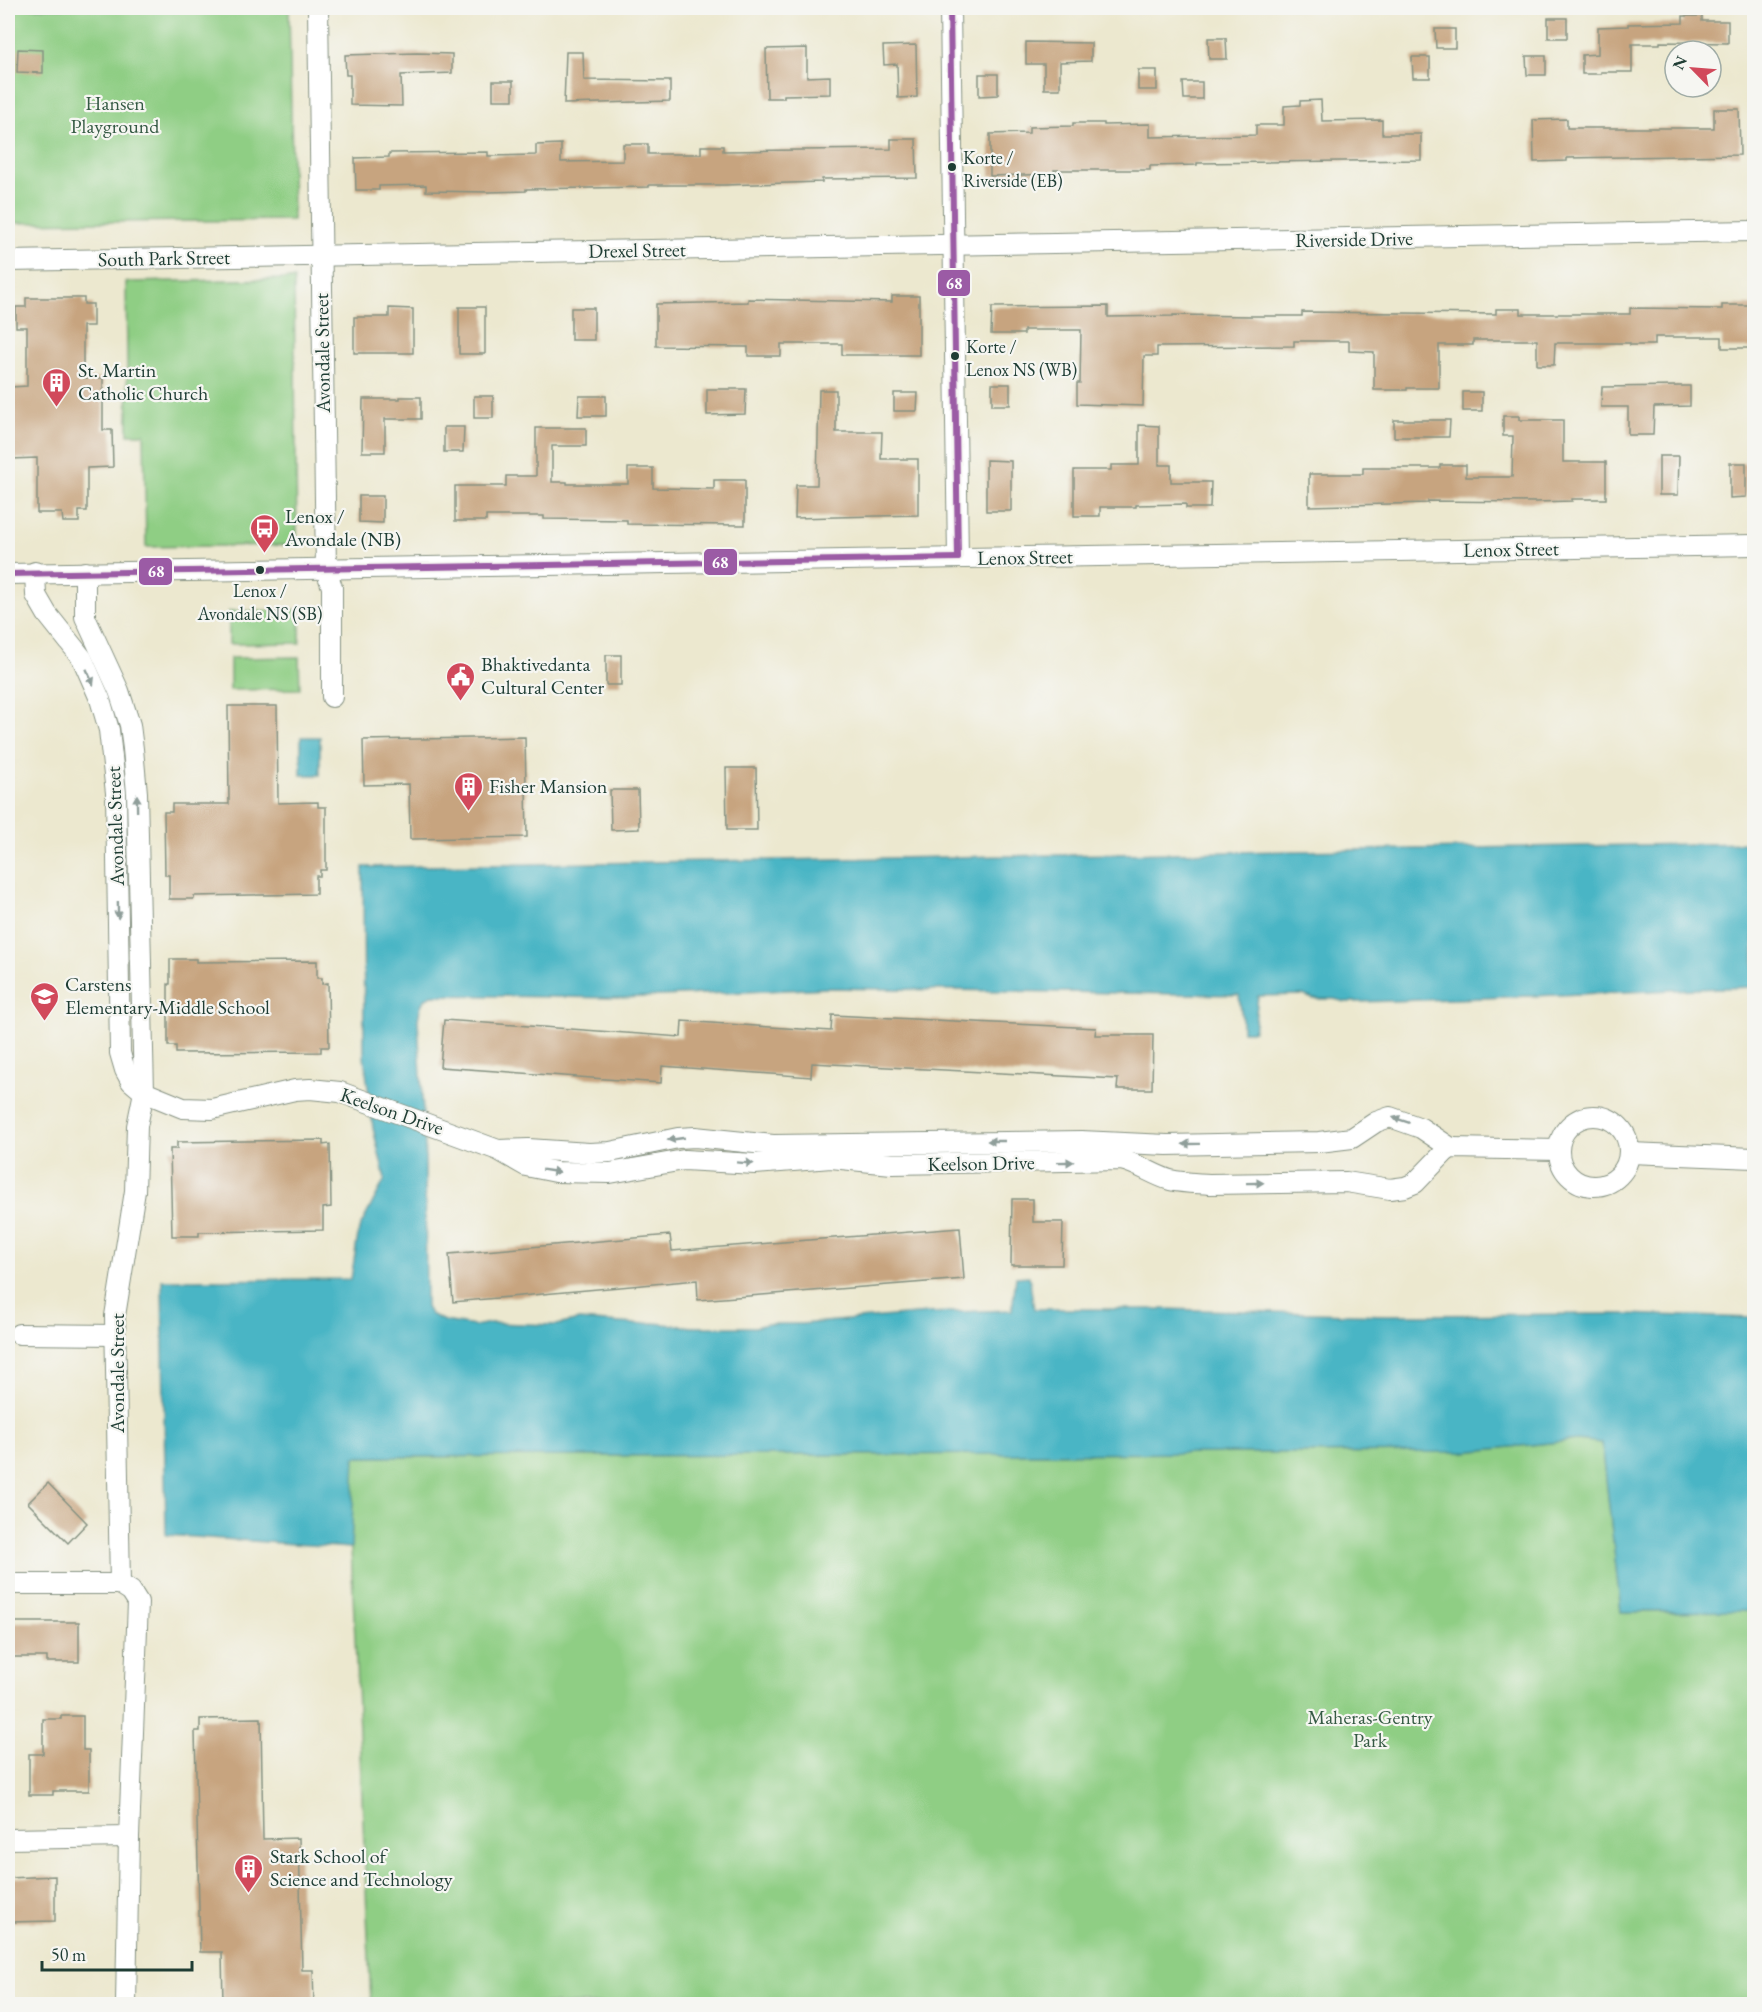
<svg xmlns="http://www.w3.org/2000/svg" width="1762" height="2012" viewBox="0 0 1762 2012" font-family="'EB Garamond',serif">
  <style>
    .green { fill: #8fce84; stroke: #57865c; stroke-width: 1.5 }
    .water { fill: #49b5c5; stroke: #34797c; stroke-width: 1.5 }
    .building { fill: #c7a47f }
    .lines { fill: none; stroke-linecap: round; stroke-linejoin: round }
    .minor-casing { stroke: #869282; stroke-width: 22 }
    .minor { stroke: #fff; stroke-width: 20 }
    .bus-1-casing { stroke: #f6f6f2; stroke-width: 10 }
    .bus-1 { stroke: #9b5ba5; stroke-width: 6 }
    .oneway { fill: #8f9e9a }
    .bus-dot { fill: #1f3d34; stroke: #f6f6f2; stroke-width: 2 }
    .labels { text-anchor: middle; stroke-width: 4.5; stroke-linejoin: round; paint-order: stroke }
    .bus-label { font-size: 18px; fill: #1f3d34; stroke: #f6f6f2; text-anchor: start }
    .park-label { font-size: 20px; fill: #355a44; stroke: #f6f6f2 }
    .street-label { font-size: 20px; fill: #1f3d34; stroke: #f6f6f2 }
    .poi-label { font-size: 20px; fill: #1f3d34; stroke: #f6f6f2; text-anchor: start }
    .line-badge { stroke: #f6f6f2; stroke-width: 2 }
    .badge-label { font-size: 16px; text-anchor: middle; font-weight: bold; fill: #fff }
  </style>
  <rect width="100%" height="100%" fill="#f6f6f2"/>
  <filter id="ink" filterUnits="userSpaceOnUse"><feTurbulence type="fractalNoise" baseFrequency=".0167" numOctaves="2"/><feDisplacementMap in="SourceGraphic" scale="12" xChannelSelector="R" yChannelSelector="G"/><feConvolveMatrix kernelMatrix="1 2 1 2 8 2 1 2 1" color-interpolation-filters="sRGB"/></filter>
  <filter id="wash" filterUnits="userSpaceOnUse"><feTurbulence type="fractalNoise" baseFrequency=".008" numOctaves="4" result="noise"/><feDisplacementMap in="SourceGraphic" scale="24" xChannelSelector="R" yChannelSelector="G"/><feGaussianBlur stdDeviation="1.35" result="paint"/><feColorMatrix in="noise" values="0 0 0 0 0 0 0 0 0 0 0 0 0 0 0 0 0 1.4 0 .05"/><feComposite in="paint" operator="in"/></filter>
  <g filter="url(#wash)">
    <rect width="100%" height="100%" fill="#ece8cf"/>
    <g class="green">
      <polygon points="8,8 289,8 293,220 8,223"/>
      <polygon points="294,279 297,545 146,547 144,434 128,434 126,282"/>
      <polygon points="300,610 300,643 229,644 229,611"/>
      <polygon points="299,657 300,689 230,690 230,658"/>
      <polygon points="1577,1440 1602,1442 1621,1612 1754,1611 1754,2004 371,2004 351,1548 354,1457 1464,1452"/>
    </g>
    <g class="water">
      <rect x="301" y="737" width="19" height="38"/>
      <path d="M1754,843V987C1618,991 1482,1000 1346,1002L1334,999H1313L1303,995L1258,996L1254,1031H1242V1019L1239,995L828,988L621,998L432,995C420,1001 420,1008 418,1020L425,1150L426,1307L430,1314L444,1321L475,1326L490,1323L557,1325L579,1320L635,1324L654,1323L693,1327H755L767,1324H801L928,1313L1012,1310L1016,1277L1029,1276L1034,1309H1162L1388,1315L1623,1314L1754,1318V1611L1621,1612L1602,1443L1577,1440L1464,1452L355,1457L351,1548L166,1535L162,1280L351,1279L359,1229L385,1179L373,1128L364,1056L363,867Z"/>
    </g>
    <g id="blocks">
      <g class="building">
        <polygon points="1683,16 1702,16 1702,21 1728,21 1728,43 1660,42 1660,44 1632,44 1632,72 1601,72 1601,74 1582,74 1582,55 1598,54 1598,27 1628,26 1628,24 1683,23"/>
        <rect x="1548" y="18" width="19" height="20"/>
        <polygon points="1435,29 1455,29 1455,48 1436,48"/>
        <polygon points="1208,38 1226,38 1227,59 1209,59"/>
        <polygon points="1026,42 1091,43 1091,61 1060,62 1060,89 1044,89 1044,64 1026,64"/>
        <polygon points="916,45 917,97 898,98 897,64 884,65 883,46"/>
        <polygon points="807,48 807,77 830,76 830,94 784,95 784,98 767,98 766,49"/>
        <polygon points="18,49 43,50 43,73 17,72"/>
        <polygon points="566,52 583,52 584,80 670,81 670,101 564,104"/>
        <polygon points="417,53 452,54 452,73 401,75 402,106 350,105 350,75 346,75 345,55"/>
        <polygon points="1526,56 1546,56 1546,75 1527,75"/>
        <polygon points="1412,57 1430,57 1430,78 1413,78"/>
        <rect x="1138" y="70" width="19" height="20"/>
        <polygon points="979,74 998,74 998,95 979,96"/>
        <rect x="493" y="81" width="20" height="19"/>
        <polygon points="1183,82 1202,82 1202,99 1184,99"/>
        <polygon points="1321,100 1322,121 1382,120 1382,134 1421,134 1421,160 1197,163 1197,165 1150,166 1150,170 1054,170 1054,174 990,176 990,134 1029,133 1029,127 1073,126 1073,123 1104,123 1104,125 1150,124 1150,137 1256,135 1256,125 1284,125 1284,106 1300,105 1300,101"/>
        <polygon points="1714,109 1739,109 1740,155 1567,158 1567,161 1534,162 1533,120 1567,119 1567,128 1714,128"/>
        <polygon points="891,139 916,139 917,178 822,179 822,182 724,185 649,185 649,187 526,189 526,191 488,192 426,191 426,185 379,186 379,190 356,190 355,158 389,157 389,153 488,152 488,156 536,155 536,145 561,144 561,162 623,161 623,144 648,144 648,154 701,154 701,146 723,146 723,151 891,149"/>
        <polygon points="892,296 919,296 919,355 842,355 842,344 781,344 781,356 748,356 748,347 656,346 656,304 748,302 748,299 892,302"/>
        <polygon points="26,298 84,298 84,304 93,304 93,326 83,326 83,378 103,378 103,430 112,430 113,467 87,468 87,511 79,511 79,522 63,522 62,513 37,513 37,458 11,459 11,387 27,386 27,327 16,327 16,307 26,307"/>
        <polygon points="1722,305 1753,305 1752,348 1722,348 1722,337 1655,337 1655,345 1630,345 1630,343 1555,343 1554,365 1537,365 1537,340 1473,340 1473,345 1439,345 1439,388 1407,388 1407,390 1374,390 1374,352 1349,351 1349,341 1294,341 1294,346 1157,347 1157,356 1144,356 1143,406 1077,404 1077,383 1080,383 1081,330 1024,330 1024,334 991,334 992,307 1108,306 1108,317 1173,316 1173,315 1252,316 1302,316 1302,312 1496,314 1496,309 1521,309 1521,314 1630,314 1630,308 1722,309"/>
        <rect x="459" y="307" width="26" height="47"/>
        <polygon points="389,308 413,309 413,353 354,353 354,317 389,317"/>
        <rect x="571" y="308" width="23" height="32"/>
        <rect x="992" y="384" width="18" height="21"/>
        <polygon points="1680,386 1690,386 1690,406 1654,407 1653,435 1628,435 1628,407 1601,407 1602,387"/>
        <polygon points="707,389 746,389 745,414 707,415"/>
        <polygon points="819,390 836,390 836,432 882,432 881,459 918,459 918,515 795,518 796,485 817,485"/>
        <rect x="1463" y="392" width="19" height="19"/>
        <polygon points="894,393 918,393 917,411 894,411"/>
        <rect x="474" y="396" width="19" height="22"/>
        <polygon points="579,396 606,396 606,416 578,416"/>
        <polygon points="400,397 421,397 421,419 385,419 385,452 362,452 363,399 400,399"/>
        <polygon points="1503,416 1519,416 1519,420 1563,420 1563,462 1606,462 1606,499 1572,499 1572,501 1535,502 1428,501 1428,503 1309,506 1309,474 1363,474 1363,468 1440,468 1440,465 1466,465 1466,477 1512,477 1513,436 1503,436"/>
        <polygon points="1394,420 1450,420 1449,437 1394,437"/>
        <polygon points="1139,425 1159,426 1159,465 1171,465 1171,482 1211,482 1210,508 1186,508 1186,504 1136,505 1136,507 1100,507 1100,516 1074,516 1074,470 1111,470 1111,465 1139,465"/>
        <polygon points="444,427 464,427 463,452 444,452"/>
        <polygon points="536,428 586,428 586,446 552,446 552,482 567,482 567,484 628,484 628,468 653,468 653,488 714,489 714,480 745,480 745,525 627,524 627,520 544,519 544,516 486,516 486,521 455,521 455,486 506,486 506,476 536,476"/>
        <polygon points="1659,456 1679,456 1678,495 1659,495"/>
        <polygon points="986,460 1011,461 1011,511 986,511"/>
        <polygon points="1730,463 1746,463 1746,497 1730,498"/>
        <polygon points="359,496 383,496 383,523 359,522"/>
        <rect x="606" y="655" width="15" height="30"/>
        <polygon points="228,706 277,706 278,803 318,802 318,807 326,807 326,870 320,870 320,876 316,876 316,894 194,896 194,899 169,899 169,875 165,875 164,812 172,812 172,804 229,804"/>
        <polygon points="525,737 527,837 410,839 409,784 364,785 363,740"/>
        <polygon points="726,768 756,768 757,830 727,830"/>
        <polygon points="610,790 638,790 639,829 611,830"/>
        <polygon points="170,959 196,959 196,962 317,961 317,978 322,978 322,984 328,983 329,1047 321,1047 321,1052 176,1053 176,1046 168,1046 168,984 170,984"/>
        <polygon points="832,1015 1096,1028 1095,1035 1153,1035 1152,1089 1117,1089 1118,1079 812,1063 811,1077 662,1066 661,1083 440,1067 444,1020 681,1037 682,1021 831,1031"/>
        <polygon points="323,1140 323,1145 330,1144 331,1207 323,1208 323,1230 199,1232 199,1236 172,1236 170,1149 177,1149 177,1142"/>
        <polygon points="1012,1199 1033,1199 1033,1222 1063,1222 1062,1265 1011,1265"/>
        <polygon points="960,1228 964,1279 698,1300 697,1280 453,1302 449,1254 670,1235 672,1251"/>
        <polygon points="48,1483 87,1523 68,1543 28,1503"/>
        <polygon points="8,1622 79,1622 79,1662 47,1662 47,1657 8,1657"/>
        <polygon points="61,1716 83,1716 83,1750 89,1750 89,1791 53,1791 53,1795 29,1795 29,1754 43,1754 43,1719 61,1719"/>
        <polygon points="261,1718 263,1839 299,1838 302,1970 313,1970 314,2004 223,2004 222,1952 200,1952 195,1731 200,1731 200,1719"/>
        <polygon points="55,1876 55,1921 8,1922 8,1878"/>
      </g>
    </g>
  </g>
  <g filter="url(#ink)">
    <use href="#blocks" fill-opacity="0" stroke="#869282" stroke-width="1.5"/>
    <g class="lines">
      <defs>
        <g id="minor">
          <polyline points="318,8 326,570 332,587 332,697"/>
          <polyline points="950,8 958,558"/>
          <polyline points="8,261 1754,231"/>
          <path d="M35,572L36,595L47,614L82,658L100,699L109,730L116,793L120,1053L125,1070L131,1081L144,1092L183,1108L212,1109L295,1090L310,1089L340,1092L498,1150L526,1166L556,1172L610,1173L684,1160L755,1164L831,1158L892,1164L1121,1160C1139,1164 1153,1175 1170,1180C1183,1183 1196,1183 1209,1184L1346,1182L1390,1189L1405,1187L1415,1183L1445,1152L1451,1148L1559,1150"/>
          <polyline points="85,572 85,617 119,691 130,725 133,749 137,793 144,1092 137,1126 135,1191 115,1316 120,1584"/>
          <polyline points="8,574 1754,545"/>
          <circle cx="1594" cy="1151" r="35"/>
          <polyline points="498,1150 528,1149 589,1153 610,1152 678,1138 695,1137 773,1145 1081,1141 1167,1145 1319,1142 1352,1138 1376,1122 1390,1117 1421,1128 1451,1148"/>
          <polyline points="1630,1153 1754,1158"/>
          <polyline points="19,1334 115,1335"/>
          <polyline points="8,1584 120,1584 131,1591 138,1602 129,1837 126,2004"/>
          <polyline points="8,1839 129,1837"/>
        </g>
      </defs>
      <use href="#minor" class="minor-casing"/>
      <use href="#minor" class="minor"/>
      <defs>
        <g id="bus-1">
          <polyline points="950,8 958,558"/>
          <polyline points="8,574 958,558"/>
        </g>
      </defs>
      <use href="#bus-1" class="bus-1-casing"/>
      <use href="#bus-1" class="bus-1"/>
    </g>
    <defs><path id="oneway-solid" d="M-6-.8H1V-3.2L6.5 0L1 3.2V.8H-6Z" transform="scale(1.5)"/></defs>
    <g class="oneway">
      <use href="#oneway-solid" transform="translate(90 677) rotate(66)"/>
      <use href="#oneway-solid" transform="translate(137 803) rotate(-91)"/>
      <use href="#oneway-solid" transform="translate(118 910) rotate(89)"/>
      <use href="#oneway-solid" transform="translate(1401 1120) rotate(-162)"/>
      <use href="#oneway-solid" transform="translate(676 1139) rotate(172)"/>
      <use href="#oneway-solid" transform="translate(996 1141) rotate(180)"/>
      <use href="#oneway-solid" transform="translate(1191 1144) rotate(179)"/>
      <use href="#oneway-solid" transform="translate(1065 1162) rotate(-1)"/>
      <use href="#oneway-solid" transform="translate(745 1163) rotate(4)"/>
      <use href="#oneway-solid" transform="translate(551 1171) rotate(9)"/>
      <use href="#oneway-solid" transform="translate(1255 1183) rotate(-1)"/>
    </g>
  </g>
  <defs>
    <symbol id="building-pin" viewBox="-11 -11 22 30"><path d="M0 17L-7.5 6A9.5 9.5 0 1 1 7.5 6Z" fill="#d1495b" stroke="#f6f6f2"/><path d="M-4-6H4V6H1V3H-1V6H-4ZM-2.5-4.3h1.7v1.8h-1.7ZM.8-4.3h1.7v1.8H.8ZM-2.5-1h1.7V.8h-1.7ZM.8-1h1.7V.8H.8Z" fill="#fff"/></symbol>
    <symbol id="bus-pin" viewBox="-11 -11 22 30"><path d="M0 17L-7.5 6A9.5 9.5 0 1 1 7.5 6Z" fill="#d1495b" stroke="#f6f6f2"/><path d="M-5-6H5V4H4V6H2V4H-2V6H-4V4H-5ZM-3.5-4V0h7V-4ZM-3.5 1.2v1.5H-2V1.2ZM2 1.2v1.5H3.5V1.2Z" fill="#fff"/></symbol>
    <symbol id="civic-pin" viewBox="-11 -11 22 30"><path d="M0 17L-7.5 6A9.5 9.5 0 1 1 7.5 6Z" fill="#d1495b" stroke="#f6f6f2"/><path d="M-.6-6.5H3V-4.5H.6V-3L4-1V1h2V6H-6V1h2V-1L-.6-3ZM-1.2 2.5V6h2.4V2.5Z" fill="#fff"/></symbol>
    <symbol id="school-pin" viewBox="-11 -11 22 30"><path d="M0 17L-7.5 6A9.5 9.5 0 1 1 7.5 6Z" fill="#d1495b" stroke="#f6f6f2"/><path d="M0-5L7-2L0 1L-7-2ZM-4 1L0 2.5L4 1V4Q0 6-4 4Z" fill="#fff"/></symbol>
  </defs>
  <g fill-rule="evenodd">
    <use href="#building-pin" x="40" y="366" width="33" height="45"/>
    <use href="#bus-pin" x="248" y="512" width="33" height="45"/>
    <use href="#civic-pin" x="444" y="660" width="33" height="45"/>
    <use href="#building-pin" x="452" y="770" width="33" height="45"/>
    <use href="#school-pin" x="28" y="980" width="33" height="45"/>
    <use href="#building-pin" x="232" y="1852" width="33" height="45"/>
  </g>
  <g class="bus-dot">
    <circle cx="952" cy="167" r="5"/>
    <circle cx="955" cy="356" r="5"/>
    <circle cx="260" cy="570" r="5"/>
  </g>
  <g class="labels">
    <g class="bus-label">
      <text x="963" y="164">Korte /<tspan x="963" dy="23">Riverside (EB)</tspan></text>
      <text x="966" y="353">Korte /<tspan x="966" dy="23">Lenox NS (WB)</tspan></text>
      <text x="260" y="597" text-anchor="middle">Lenox /<tspan x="260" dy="23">Avondale NS (SB)</tspan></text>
    </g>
    <g class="park-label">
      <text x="115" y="110">Hansen<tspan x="115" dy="23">Playground</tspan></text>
      <text x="1370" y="1724">Maheras-Gentry<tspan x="1370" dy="23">Park</tspan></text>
    </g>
    <g class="street-label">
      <text transform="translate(1354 239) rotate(-1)" y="7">Riverside Drive</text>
      <text transform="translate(637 250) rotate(-1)" y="7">Drexel Street</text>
      <text transform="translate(164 258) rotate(-1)" y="7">South Park Street</text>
      <text transform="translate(322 353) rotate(-91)" y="7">Avondale Street</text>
      <text transform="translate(1511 549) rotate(-1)" y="7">Lenox Street</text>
      <text transform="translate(1025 557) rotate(-1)" y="7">Lenox Street</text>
      <text transform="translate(115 826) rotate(-92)" y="7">Avondale Street</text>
      <text transform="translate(392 1111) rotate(19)" y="7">Keelson Drive</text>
      <text transform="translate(981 1163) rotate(-1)" y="7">Keelson Drive</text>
      <text transform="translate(117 1373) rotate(-90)" y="7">Avondale Street</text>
    </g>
    <g class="poi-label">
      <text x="78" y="377">St. Martin<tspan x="78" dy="23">Catholic Church</tspan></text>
      <text x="285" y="523">Lenox /<tspan x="285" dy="23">Avondale (NB)</tspan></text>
      <text x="481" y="671">Bhaktivedanta<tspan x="481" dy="23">Cultural Center</tspan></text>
      <text x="489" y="793">Fisher Mansion</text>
      <text x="65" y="991">Carstens<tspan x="65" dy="23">Elementary-Middle School</tspan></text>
      <text x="270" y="1863">Stark School of<tspan x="270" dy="23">Science and Technology</tspan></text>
    </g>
  </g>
  <g class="line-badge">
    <rect x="937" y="269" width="34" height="28" rx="6" fill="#9b5ba5"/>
    <rect x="703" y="548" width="35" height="28" rx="6" fill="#9b5ba5"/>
    <rect x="138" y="557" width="35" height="29" rx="6" fill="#9b5ba5"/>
  </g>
  <g class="badge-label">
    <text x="954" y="289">68</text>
    <text x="720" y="568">68</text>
    <text x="156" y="577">68</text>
  </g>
  <rect width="1762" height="2012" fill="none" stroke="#f6f6f2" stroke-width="30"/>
  <g transform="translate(1693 69) rotate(295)"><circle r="28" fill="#f6f6f2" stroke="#a0aca6" stroke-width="1.5"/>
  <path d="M0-4.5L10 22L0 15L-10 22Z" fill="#d1495b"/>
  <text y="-9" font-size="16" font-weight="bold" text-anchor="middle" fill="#1f3d34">N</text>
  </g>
  <path d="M42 1961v9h150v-9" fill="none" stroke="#1f3d34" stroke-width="3"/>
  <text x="51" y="1961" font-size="18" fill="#1f3d34" stroke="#f6f6f2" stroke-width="4.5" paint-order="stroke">50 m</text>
</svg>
